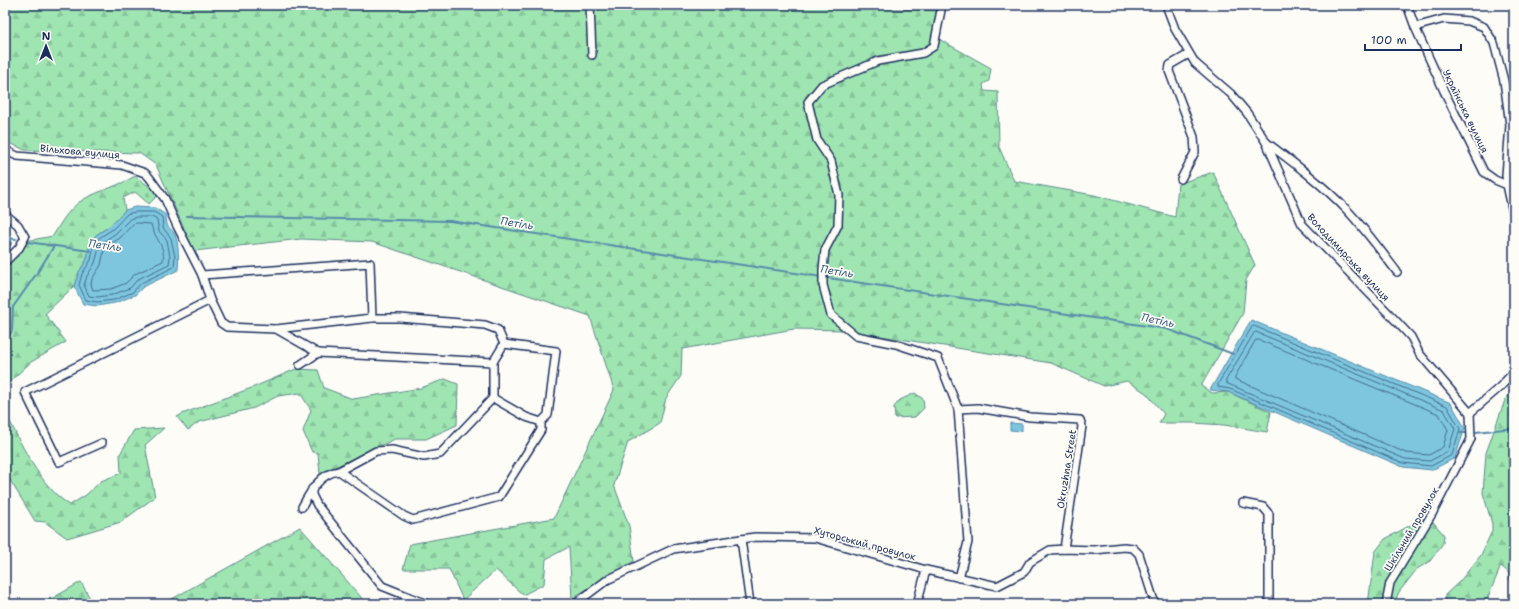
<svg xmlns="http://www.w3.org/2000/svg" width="1519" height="609" viewBox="0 0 1519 609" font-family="'Shantell Sans',sans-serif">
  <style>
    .forest { fill: url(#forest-firs); stroke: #5d8a88 }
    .water { fill: #7ec6de; stroke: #568aab }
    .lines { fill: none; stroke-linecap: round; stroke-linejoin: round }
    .shore { stroke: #436b91; stroke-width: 1 }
    .stream { stroke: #568aab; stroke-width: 2 }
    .minor-casing { stroke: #1b2f5e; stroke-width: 10 }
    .minor { stroke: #fdfcf7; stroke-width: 7 }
    .labels { text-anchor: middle; stroke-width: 3.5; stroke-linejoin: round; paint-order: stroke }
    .street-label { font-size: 10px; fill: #1b2f5e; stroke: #fdfcf7 }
    .water-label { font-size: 11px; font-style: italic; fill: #395c84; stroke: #fdfcf7 }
  </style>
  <defs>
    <pattern id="forest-firs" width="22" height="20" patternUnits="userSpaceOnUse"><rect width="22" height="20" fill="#9fe5b2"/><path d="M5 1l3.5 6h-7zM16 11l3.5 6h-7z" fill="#88c59c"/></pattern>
  </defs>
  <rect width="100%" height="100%" fill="#fdfcf7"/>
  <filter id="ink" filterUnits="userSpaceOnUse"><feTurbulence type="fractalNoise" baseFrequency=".025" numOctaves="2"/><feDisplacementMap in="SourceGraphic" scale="8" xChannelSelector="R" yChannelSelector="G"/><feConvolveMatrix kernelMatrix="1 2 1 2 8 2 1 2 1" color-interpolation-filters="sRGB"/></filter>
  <g filter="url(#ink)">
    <g class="forest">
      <polygon points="5,5 812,5 940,11 937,38 991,68 989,81 983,84 984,91 998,92 999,147 1014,181 1094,195 1175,217 1178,184 1213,172 1255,265 1246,280 1243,313 1201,386 1212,393 1228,392 1271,412 1267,432 1224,425 1193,423 1159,423 1164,414 1146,393 1127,381 1104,386 1051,363 843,330 794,329 682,349 681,376 666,398 660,423 628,442 614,485 629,526 634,561 572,598 569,547 546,559 544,584 523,595 496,570 463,600 449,569 403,569 410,544 554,518 614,390 590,316 372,242 301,239 194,251 156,165 139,153 25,150 5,141"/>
      <path d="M135,176L159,194L149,204L135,192L123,198L125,210L110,226L96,235L90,244L87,259L79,272L74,286L45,314L66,342L31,362L5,386V255L26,241L53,236C61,222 70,207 84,199C101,190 119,186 135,176Z"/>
      <polygon points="296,369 318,370 324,388 353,399 421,388 445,379 458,384 457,425 426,439 395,439 320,474 318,453 312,452 303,431 311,410 300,393 278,396 254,408 199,422 188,430 177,417 182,414 254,387"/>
      <polygon points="1514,389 1514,594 1508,572 1501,566 1485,604 1445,604 1445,595 1460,581 1481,555 1492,531 1492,524 1483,493 1486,453 1505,400"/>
      <polygon points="915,393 923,399 924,408 915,417 895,418 894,407 900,400"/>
      <path d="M5,411C20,442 40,487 70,505L86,495L101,481L121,473L120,454L134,430L164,428L145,445L155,497L121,522L67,538L45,522L35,521L5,472Z"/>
      <polygon points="1429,517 1444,535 1443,543 1430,561 1417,569 1399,592 1394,604 1368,604 1375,552 1385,539 1422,519"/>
      <polygon points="300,527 367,604 163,604"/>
      <polygon points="81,582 93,604 42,604"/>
    </g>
    <g class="water">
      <path d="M135,207L155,208L166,215C167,231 169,224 175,235C179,244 179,261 178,270L143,287L135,295L115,303L97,306L83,304L74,286L79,272L87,259L90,244L96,235L110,226L125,210Z"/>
      <polygon points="5,228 12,238 11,245 5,246"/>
      <polygon points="1251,320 1451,403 1465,428 1455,458 1432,470 1403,467 1228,392 1210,390"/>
      <polygon points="1010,423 1022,424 1022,431 1010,430"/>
    </g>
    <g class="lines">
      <g class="shore">
        <polygon points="136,212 154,212 162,217 163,228 171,238 175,257 174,267 141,283 133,292 114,300 97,302 86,300 79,285 82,274 91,260 94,245 99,238 113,229 127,214"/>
        <polygon points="137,217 152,217 157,220 159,231 167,240 170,257 169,264 138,279 130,288 112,295 97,297 89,296 84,285 87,276 95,263 99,248 103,242 116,233 130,219"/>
        <path d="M138,223L151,224C153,237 166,245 163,261L135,274L126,283L111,289L93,290L91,284L92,279L101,265L104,250L107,246L120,238L133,224Z"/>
        <polygon points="1254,326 1447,406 1460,429 1452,455 1431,466 1403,463 1230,389 1218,387 1218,384 1252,327"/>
        <polygon points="1256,332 1444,410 1455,429 1448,451 1430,461 1405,459 1226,383 1226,380 1254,333"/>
        <polygon points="1256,340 1259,340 1439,414 1448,430 1443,447 1429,455 1406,453 1235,379 1235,377"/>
      </g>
      <g class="stream">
        <polyline points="187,216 450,221 1167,329 1233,354"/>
        <polyline points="5,238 16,239"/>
        <polyline points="28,242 90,251"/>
        <polyline points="5,344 12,330 13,307 39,270 54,246"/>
        <polyline points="1476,432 1514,428"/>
        <polyline points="1460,433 1466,433"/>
      </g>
      <defs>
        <g id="minor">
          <polyline points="590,5 592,55"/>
          <polyline points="942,5 934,46 923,53 878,61 822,85 808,102 817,140 831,161 839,195 838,225 825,250 823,269 823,285 831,315 856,336 896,344 938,358 958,409 968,542 959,578"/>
          <polyline points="1166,5 1175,29 1195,63 1231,94 1247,113 1266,142 1302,224 1398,323 1411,337 1419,353 1470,413"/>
          <polyline points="1407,5 1415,27 1444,91 1484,172 1495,180 1507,185 1514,217"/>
          <polyline points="1415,27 1444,19 1469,21 1484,27 1494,43 1504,81 1510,125 1506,175 1507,185"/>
          <path d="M1266,142C1294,163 1322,184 1347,210C1365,229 1381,251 1397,272"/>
          <polyline points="5,150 17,156 122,165 145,173 149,177 165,199 177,226 202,275 210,300 221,323 227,327 276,329 318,353 300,365"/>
          <polyline points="1181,179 1195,152 1194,137 1169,71 1170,65 1189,54"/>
          <polyline points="5,214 18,225 25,237 19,248 5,262"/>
          <polyline points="202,275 370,263 372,318 276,329"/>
          <polyline points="372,318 400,318 485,325 498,330 504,344 493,362"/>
          <polyline points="504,344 556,351 548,415 541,422"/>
          <polyline points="958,409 978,408 1030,417 1080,420 1082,426 1064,549"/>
          <polyline points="1470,413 1500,387 1514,372"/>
          <polyline points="102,443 59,462 25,392 210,300"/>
          <polyline points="339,471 376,451 392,450 424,457 440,454 493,398"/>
          <polyline points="312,489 312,495 317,505 382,586 427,604"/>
          <polyline points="1243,503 1263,507 1269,514 1269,604"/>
          <path d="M302,507C310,492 320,473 339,471L404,516L413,520L499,497L541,430V422L526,417L493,398V362L318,353"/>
          <polyline points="741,539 750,604"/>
          <polyline points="575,604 607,580 673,549 755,537 815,538 926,570"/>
          <polyline points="917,604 926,570 997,586 1024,572 1030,562 1050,550 1064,549 1094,550 1124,547 1133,548 1139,554 1155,604"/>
          <polyline points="1386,604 1390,583 1432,514 1471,439 1470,413"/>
        </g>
      </defs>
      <use href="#minor" class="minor-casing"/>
      <use href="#minor" class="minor"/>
    </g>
  </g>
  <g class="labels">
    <g class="street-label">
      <text transform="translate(1466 111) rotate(64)" y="4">Українська вулиця</text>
      <text transform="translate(80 151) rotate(5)" y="4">Вільхова вулиця</text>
      <text transform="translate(1349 257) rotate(47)" y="4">Володимирська вулиця</text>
      <text transform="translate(1066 469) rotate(-81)" y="4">Okruzhna Street</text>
      <text transform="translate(1411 529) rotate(-59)" y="4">Шкільний провулок</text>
      <text transform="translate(865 543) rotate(15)" y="4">Хуторський провулок</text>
    </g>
    <g class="water-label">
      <text transform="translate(517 223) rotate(9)" y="4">Петіль</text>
      <text transform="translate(105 245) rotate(8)" y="4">Петіль</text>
      <text transform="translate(837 271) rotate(9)" y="4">Петіль</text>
      <text transform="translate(1158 320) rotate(12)" y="4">Петіль</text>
    </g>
  </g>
  <rect width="1519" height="609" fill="none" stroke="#fdfcf7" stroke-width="20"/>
  <rect x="10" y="10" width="1499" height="589" fill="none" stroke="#1b2f5e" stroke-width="1.5" filter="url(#ink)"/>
  <g transform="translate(46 46)" stroke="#fdfcf7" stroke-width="3" paint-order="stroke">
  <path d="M0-3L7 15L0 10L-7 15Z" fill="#1b2f5e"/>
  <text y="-6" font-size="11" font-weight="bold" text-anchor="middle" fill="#1b2f5e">N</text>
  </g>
  <path d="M1365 44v6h96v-6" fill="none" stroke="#1b2f5e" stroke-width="2"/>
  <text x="1371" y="44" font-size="12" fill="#1b2f5e" stroke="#fdfcf7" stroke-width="3" paint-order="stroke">100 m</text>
</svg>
